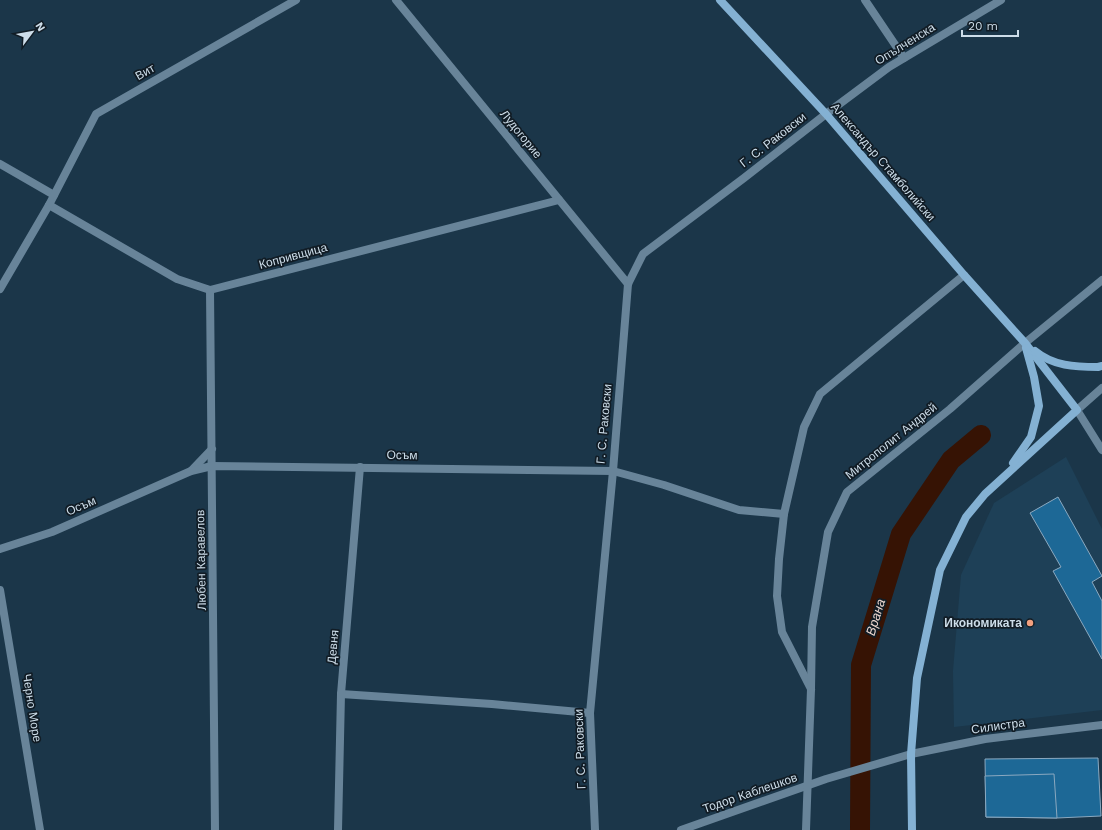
<svg xmlns="http://www.w3.org/2000/svg" width="1102" height="830" viewBox="0 0 1102 830" font-family="'Work Sans',sans-serif">
  <style>
    .built { fill: #1e4057 }
    .lines { fill: none; stroke-linecap: round; stroke-linejoin: round }
    .canal { stroke: #361304; stroke-width: 20 }
    .building { fill: #1d6896; stroke: #8ba9c0 }
    .service { stroke: #688499; stroke-width: 8 }
    .minor { stroke: #688499; stroke-width: 8 }
    .tertiary { stroke: #688499; stroke-width: 8 }
    .secondary { stroke: #84b1d3; stroke-width: 8 }
    .poi-dot { fill: #f2a07f; stroke: #111c25; stroke-width: 1.5 }
    .labels { text-anchor: middle; stroke-width: 3.5; stroke-linejoin: round; paint-order: stroke }
    .street-label { font-size: 12px; fill: #cddde9; stroke: #111c25 }
    .poi-label { font-size: 12px; font-weight: bold; fill: #cddde9; stroke: #111c25; text-anchor: end }
    .water-label { font-size: 13px; font-style: italic; fill: #f1dbd3; stroke: #111c25 }
  </style>
  <rect width="100%" height="100%" fill="#1b3649"/>
  <polygon class="built" points="1066,457 1102,529 1102,710 954,727 953,671 961,575 994,503"/>
  <g class="lines">
    <polyline class="canal" points="860,830 861,665 901,534 951,460 981,435"/>
  </g>
  <g class="building">
    <polygon points="1058,497 1102,576 1092,582 1102,601 1102,659 1053,571 1061,567 1030,513"/>
    <polygon points="1098,758 1101,816 1057,818 986,817 985,759"/>
    <polygon points="1054,774 1057,818 986,817 985,776"/>
  </g>
  <g class="lines">
    <polyline class="service" points="865,0 904,58"/>
    <g class="minor">
      <polyline points="396,0 628,284"/>
      <polyline points="0,164 54,195"/>
      <polyline points="49,205 177,279 210,290 559,200"/>
      <polyline points="0,289 49,205 96,114 296,0"/>
      <polyline points="210,290 215,830"/>
      <polyline points="1077,410 1102,450"/>
      <polyline points="191,471 212,449"/>
      <polyline points="0,549 52,532 191,471 212,466 613,471 664,485 739,510 784,514"/>
      <polyline points="0,590 40,830"/>
      <polyline points="811,689 782,632 777,596 779,559 784,514 804,427 820,394 964,275"/>
      <polyline points="341,694 492,704 590,713"/>
      <polyline points="338,830 341,694 360,467"/>
      <polyline points="595,830 590,713 613,471 628,284 643,254 744,178 826,114 889,67 1001,0"/>
      <polyline points="681,830 826,779 911,754 985,739 1102,725"/>
      <polyline points="806,830 811,689 812,627 828,532 847,492 950,409 1025,343 1102,280"/>
    </g>
    <polyline class="tertiary" points="1077,410 1102,388"/>
    <g class="secondary">
      <polyline points="720,0 826,114 964,275 1025,343 1077,410 985,494 966,517 940,570 917,678 911,754 912,830"/>
      <path d="M1035,351C1053,366 1075,367 1098,367L1102,366"/>
      <polyline points="1013,463 1031,437 1039,406 1034,377 1026,348"/>
    </g>
  </g>
  <circle class="poi-dot" cx="1030" cy="623" r="4"/>
  <g class="labels">
    <g class="street-label">
      <text transform="translate(905 44) rotate(-32)" y="4">Опълченска</text>
      <text transform="translate(145 72) rotate(-30)" y="4">Вит</text>
      <text transform="translate(521 134) rotate(51)" y="4">Лудогорие</text>
      <text transform="translate(773 140) rotate(-38)" y="4">Г. С. Раковски</text>
      <text transform="translate(883 162) rotate(49)" y="4">Александър Стамболийски</text>
      <text transform="translate(293 256) rotate(-15)" y="4">Копривщица</text>
      <text transform="translate(604 424) rotate(-85)" y="4">Г. С. Раковски</text>
      <text transform="translate(891 441) rotate(-39)" y="4">Митрополит Андрей</text>
      <text transform="translate(402 455) rotate(1)" y="4">Осъм</text>
      <text transform="translate(81 506) rotate(-23)" y="4">Осъм</text>
      <text transform="translate(201 560) rotate(-91)" y="4">Любен Каравелов</text>
      <text transform="translate(333 647) rotate(-85)" y="4">Девня</text>
      <text transform="translate(32 708) rotate(81)" y="4">Черно Море</text>
      <text transform="translate(998 726) rotate(-8)" y="4">Силистра</text>
      <text transform="translate(580 749) rotate(-92)" y="4">Г. С. Раковски</text>
      <text transform="translate(750 793) rotate(-19)" y="4">Тодор Каблешков</text>
    </g>
    <g class="poi-label">
      <text x="1022" y="627">Икономиката</text>
    </g>
    <g class="water-label">
      <text transform="translate(875 617) rotate(-73)" y="5">Врана</text>
    </g>
  </g>
  <g transform="translate(32 32) rotate(58)" stroke="#111c25" stroke-width="3" paint-order="stroke">
  <path d="M0-3L7 15L0 10L-7 15Z" fill="#cddde9"/>
  <text y="-6" font-size="11" font-weight="bold" text-anchor="middle" fill="#cddde9">N</text>
  </g>
  <path d="M962 30v6h56v-6" fill="none" stroke="#cddde9" stroke-width="2"/>
  <text x="968" y="30" font-size="12" fill="#cddde9" stroke="#111c25" stroke-width="3" paint-order="stroke">20 m</text>
</svg>
